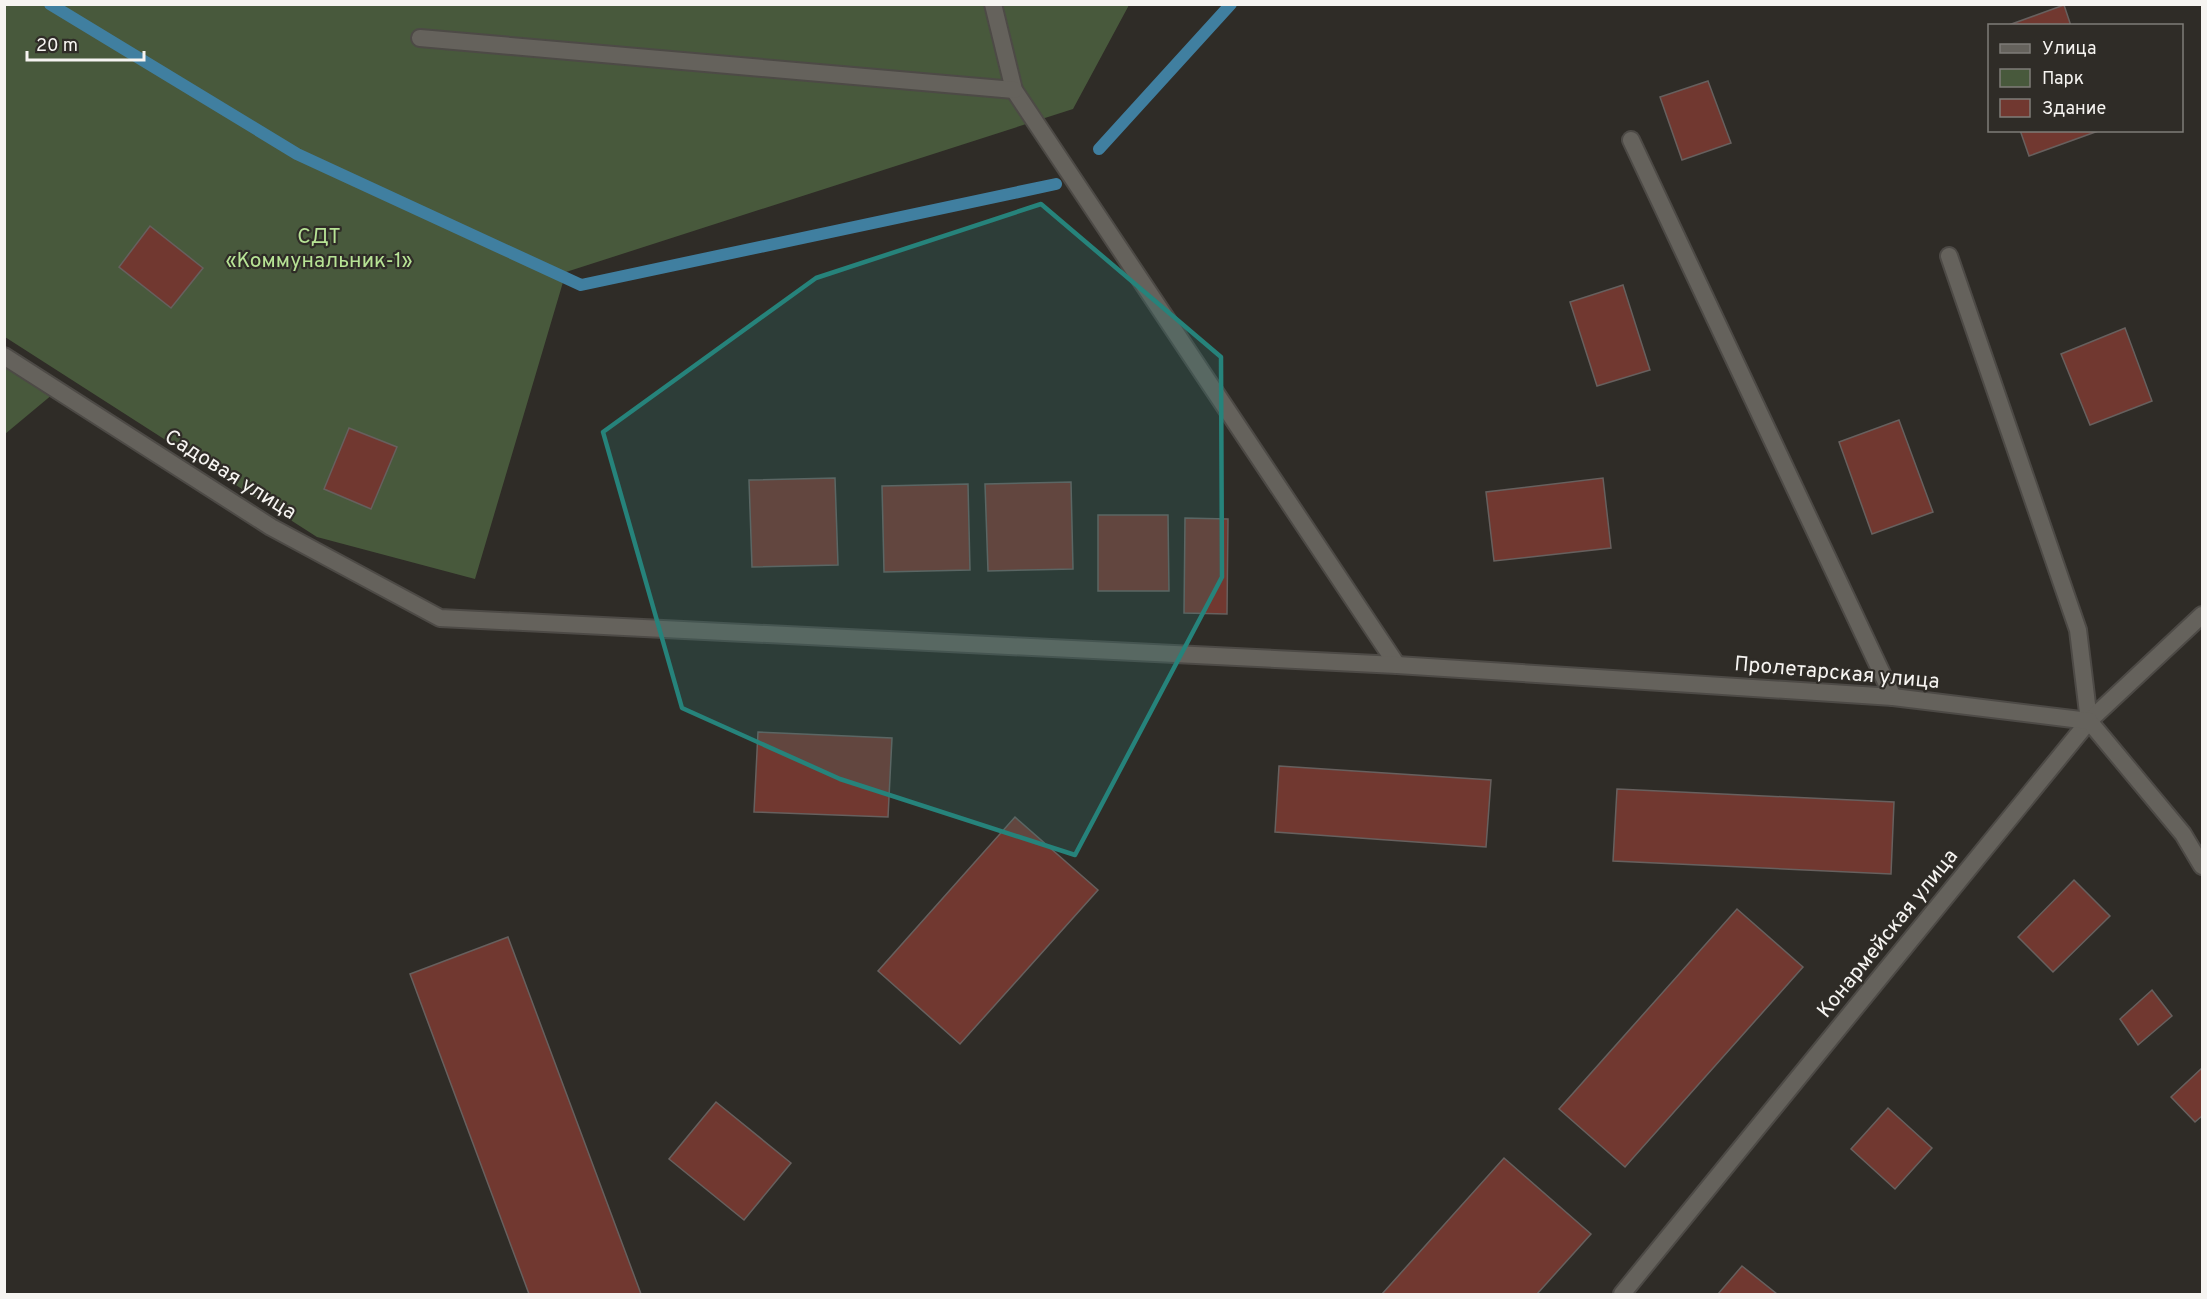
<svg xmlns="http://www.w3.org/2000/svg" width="2207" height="1299" viewBox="0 0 2207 1299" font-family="Overpass,sans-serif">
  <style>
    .green { fill: #48593c }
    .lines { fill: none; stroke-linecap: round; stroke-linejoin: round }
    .stream { stroke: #407fa0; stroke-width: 12 }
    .building { fill: #713830; stroke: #67605e; stroke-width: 1.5 }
    .service-casing { stroke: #4d4a46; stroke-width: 20 }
    .minor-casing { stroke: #4d4a46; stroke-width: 20 }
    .tertiary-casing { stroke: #4d4a46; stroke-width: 20 }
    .service { stroke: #65625c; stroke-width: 16 }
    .minor { stroke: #65625c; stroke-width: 16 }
    .tertiary { stroke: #65625c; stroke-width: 16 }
    .marked { fill: #26837b; fill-opacity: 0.2; stroke: #26837b; stroke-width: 4.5; stroke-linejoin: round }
    .labels { text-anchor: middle; stroke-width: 4.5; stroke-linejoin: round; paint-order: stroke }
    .park-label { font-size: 21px; fill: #b7e395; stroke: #2f2c27 }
    .street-label { font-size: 21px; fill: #f6f4f1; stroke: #2f2c27 }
  </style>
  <rect width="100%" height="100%" fill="#2f2c27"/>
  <g class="green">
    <polygon points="4,5 1129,5 1073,109 566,272 475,579 317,537 5,337"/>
    <polygon points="5,363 53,394 5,434"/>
  </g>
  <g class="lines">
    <g class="stream">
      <polyline points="50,4 297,154 581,285 1056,184"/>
      <polyline points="1099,149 1231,4"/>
    </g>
  </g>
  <g class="building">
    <polygon points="2064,5 2071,26 2006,26"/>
    <polygon points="1708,81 1731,143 1682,160 1660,97"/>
    <polygon points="2020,130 2101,130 2029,156"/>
    <polygon points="150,226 203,268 171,308 119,267"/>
    <polygon points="1623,285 1650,370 1597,386 1570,302"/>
    <polygon points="2125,328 2152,401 2090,425 2061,354"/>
    <polygon points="1899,420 1933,512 1872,534 1839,442"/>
    <polygon points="349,428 397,447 371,509 324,489"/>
    <polygon points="835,478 838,565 752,567 749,480"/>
    <polygon points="1603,478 1611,548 1494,561 1486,492"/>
    <polygon points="1071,482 1073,569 988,571 985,484"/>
    <polygon points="968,484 970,570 884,572 882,486"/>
    <polygon points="1098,515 1168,515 1169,591 1098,591"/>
    <polygon points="1185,518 1228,519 1227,614 1184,613"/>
    <polygon points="758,732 892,738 888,817 754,812"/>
    <polygon points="1279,766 1491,780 1486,847 1275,832"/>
    <polygon points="1617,789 1894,802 1891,874 1613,861"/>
    <polygon points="1015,817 1098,890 960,1044 878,971"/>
    <polygon points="2074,880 2110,916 2053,972 2018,937"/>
    <polygon points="1737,909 1803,967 1625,1167 1559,1109"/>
    <polygon points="508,937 641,1294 529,1294 410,974"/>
    <polygon points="2152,990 2172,1016 2138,1045 2120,1019"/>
    <polygon points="2202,1068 2202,1116 2195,1122 2171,1097"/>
    <polygon points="716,1102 791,1163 744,1220 669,1159"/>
    <polygon points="1888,1108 1932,1148 1895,1189 1851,1149"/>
    <polygon points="1504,1158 1591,1234 1537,1294 1382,1294"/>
    <polygon points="1742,1266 1777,1294 1718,1294"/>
  </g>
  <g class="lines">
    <defs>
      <g id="service">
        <polyline points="993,4 1014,90 1397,665"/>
        <polyline points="420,38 1014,90"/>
        <polyline points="1631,140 1893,697"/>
        <polyline points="1949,256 2078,630 2089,721"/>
      </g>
      <polyline id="minor" points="1622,1294 2089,721 2202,615"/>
      <polyline id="tertiary" points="4,356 271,527 440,618 1397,665 1893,697 2089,721 2183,834 2202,866"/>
    </defs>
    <use href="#service" class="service-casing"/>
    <use href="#minor" class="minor-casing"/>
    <use href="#tertiary" class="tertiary-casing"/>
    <use href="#service" class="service"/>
    <use href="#minor" class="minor"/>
    <use href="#tertiary" class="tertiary"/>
  </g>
  <path class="marked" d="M1041,204L1221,357L1222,577L1075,855L840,779L682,708L603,432L816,278Z"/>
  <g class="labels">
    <g class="park-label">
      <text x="319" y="243">СДТ<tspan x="319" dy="24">«Коммунальник-1»</tspan></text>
    </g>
    <g class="street-label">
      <text transform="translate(231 474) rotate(32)" y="7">Садовая улица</text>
      <text transform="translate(1837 672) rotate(5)" y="7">Пролетарская улица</text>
      <text transform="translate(1887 933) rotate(-51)" y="7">Конармейская улица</text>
    </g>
  </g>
  <rect width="2207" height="1299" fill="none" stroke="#f6f4f1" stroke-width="12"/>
  <rect x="1988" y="24" width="195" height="108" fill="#2f2c27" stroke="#7f7c78" stroke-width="1.5"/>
  <rect x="2000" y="44" width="30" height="9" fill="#65625c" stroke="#7f7c78" stroke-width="1.5"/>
  <text x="2042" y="54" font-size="18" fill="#f6f4f1">Улица</text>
  <rect x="2000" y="69" width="30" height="18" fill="#48593c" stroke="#7f7c78" stroke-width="1.5"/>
  <text x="2042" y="84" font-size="18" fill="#f6f4f1">Парк</text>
  <rect x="2000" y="99" width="30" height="18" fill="#713830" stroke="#7f7c78" stroke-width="1.5"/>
  <text x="2042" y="114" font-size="18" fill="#f6f4f1">Здание</text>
  <path d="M27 51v9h117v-9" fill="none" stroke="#f6f4f1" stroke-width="3"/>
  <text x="36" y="51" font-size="18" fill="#f6f4f1" stroke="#2f2c27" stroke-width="4.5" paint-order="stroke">20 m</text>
</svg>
